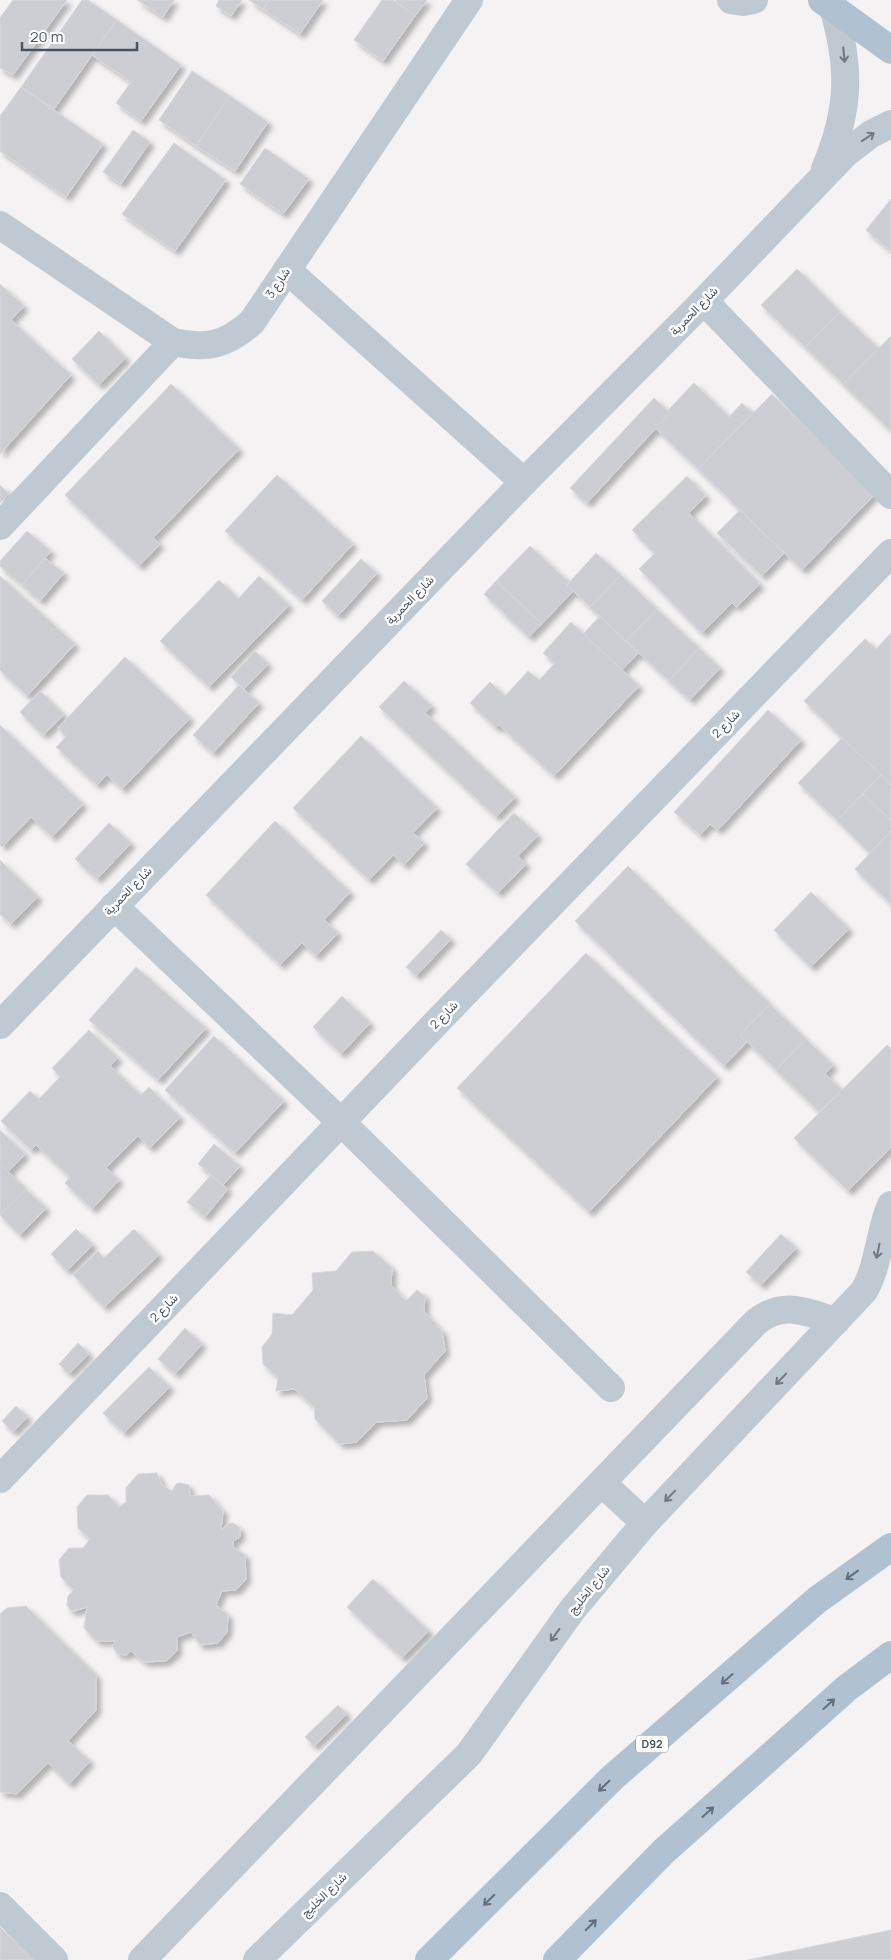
<svg xmlns="http://www.w3.org/2000/svg" width="891" height="1960" viewBox="0 0 891 1960" font-family="Manrope,Vazirmatn,sans-serif">
  <style>
    .building { fill: #ccced4; stroke: #d6d8dd; filter: url(#shadow) }
    .lines { fill: none; stroke-linecap: round; stroke-linejoin: round }
    .minor { stroke: #bfc9d2; stroke-width: 28 }
    .major { stroke: #b0c1d2; stroke-width: 28 }
    .oneway { stroke: #6c7883 }
    .oneway2 { stroke: #62707d }
    .labels { text-anchor: middle; stroke-width: 5; stroke-linejoin: round; paint-order: stroke }
    .shield { fill: #fff; stroke: #7f8890; stroke-width: 1 }
    .shield-label { font-size: 11px; font-weight: bold; fill: #485561 }
    .street-label { font-size: 12px; fill: #485561; stroke: #fff }
  </style>
  <defs>
    <filter id="shadow"><feDropShadow dx="4.5" dy="4.5" stdDeviation="2.5" flood-color="#0004"/></filter>
  </defs>
  <rect width="100%" height="100%" fill="#f4f2f2"/>
  <g class="building">
    <polygon points="13,0 67,0 13,75 0,68 0,18"/>
    <polygon points="82,0 88,0 117,20 54,109 21,87"/>
    <polygon points="137,0 174,0 163,17"/>
    <polygon points="219,0 242,0 231,16 216,6"/>
    <polygon points="249,0 269,0 263,9"/>
    <polygon points="269,0 323,0 300,34 263,9"/>
    <polygon points="382,0 393,0 415,16 383,61 354,40"/>
    <polygon points="397,0 427,0 415,16 395,1"/>
    <polygon points="117,20 181,65 141,121 116,103 131,82 92,55"/>
    <polygon points="192,71 230,96 196,146 159,120"/>
    <polygon points="21,87 103,144 66,197 0,151 0,116"/>
    <polygon points="230,96 268,122 235,171 196,146"/>
    <polygon points="133,130 150,142 121,184 103,172"/>
    <polygon points="174,143 226,180 175,251 122,214"/>
    <polygon points="265,148 309,179 283,214 240,184"/>
    <polygon points="891,199 891,251 866,230"/>
    <polygon points="797,269 840,312 805,347 761,305"/>
    <polygon points="0,284 24,306 11,320 71,375 0,454"/>
    <polygon points="840,312 879,349 843,384 805,347"/>
    <polygon points="99,331 126,358 99,385 72,359"/>
    <polygon points="891,336 891,431 843,384"/>
    <polygon points="694,383 729,417 742,403 753,413 698,469 653,426"/>
    <polygon points="171,384 239,449 153,538 160,544 139,566 65,495"/>
    <polygon points="772,394 875,494 802,570 698,469"/>
    <polygon points="654,398 670,413 587,503 570,488"/>
    <polygon points="277,475 353,544 302,600 225,531"/>
    <polygon points="687,476 706,496 689,513 760,584 736,607 732,603 702,633 639,569 655,553 632,530"/>
    <polygon points="0,485 9,494 0,503"/>
    <polygon points="740,510 784,553 762,576 717,533"/>
    <polygon points="27,531 51,551 22,585 0,566 0,561"/>
    <polygon points="530,546 569,582 567,585 573,591 542,624 496,581"/>
    <polygon points="596,553 621,575 590,607 567,585"/>
    <polygon points="45,558 64,573 40,601 22,585"/>
    <polygon points="361,559 377,573 338,616 322,601"/>
    <polygon points="621,575 657,609 626,641 590,607"/>
    <polygon points="0,576 75,644 27,696 0,670"/>
    <polygon points="259,576 289,605 209,687 160,641 219,580 238,599"/>
    <polygon points="496,581 542,624 529,637 484,594"/>
    <polygon points="657,609 699,648 669,681 626,641"/>
    <polygon points="600,616 638,653 622,670 583,634"/>
    <polygon points="571,622 639,686 554,776 499,725 496,728 470,703 490,682 505,696 528,671 539,680 555,663 543,653"/>
    <polygon points="891,633 891,785 804,701 865,639 876,649"/>
    <polygon points="699,648 720,668 690,700 669,681"/>
    <polygon points="255,651 268,664 244,689 231,677"/>
    <polygon points="125,657 190,718 122,789 107,775 97,785 56,747 66,737 58,728"/>
    <polygon points="404,681 432,706 425,713 515,797 496,817 379,707"/>
    <polygon points="239,685 259,703 213,753 193,735"/>
    <polygon points="40,691 64,715 43,735 20,712"/>
    <polygon points="768,710 801,740 718,830 710,824 700,835 674,812"/>
    <polygon points="0,725 83,804 52,837 31,817 2,847 0,845"/>
    <polygon points="361,736 437,808 413,833 424,843 404,865 393,855 369,880 293,808"/>
    <polygon points="842,738 881,775 837,820 798,783"/>
    <polygon points="881,775 891,785 891,820 863,794"/>
    <polygon points="863,794 891,820 891,831 870,853 837,820"/>
    <polygon points="514,813 538,835 518,856 526,864 498,893 466,864"/>
    <polygon points="275,821 350,892 324,920 338,933 316,956 302,943 280,965 206,895"/>
    <polygon points="109,823 131,843 97,879 75,859"/>
    <polygon points="891,831 891,904 855,869"/>
    <polygon points="0,860 38,897 11,924 0,914"/>
    <polygon points="628,866 770,1004 740,1035 747,1042 724,1066 575,921"/>
    <polygon points="811,892 849,929 811,967 774,930"/>
    <polygon points="441,930 451,939 416,976 406,967"/>
    <polygon points="586,953 717,1077 589,1212 457,1088"/>
    <polygon points="136,967 206,1028 158,1080 89,1020"/>
    <polygon points="342,996 370,1023 341,1054 313,1027"/>
    <polygon points="770,1004 806,1039 776,1070 740,1035"/>
    <polygon points="89,1030 118,1058 110,1066 141,1095 149,1087 180,1117 150,1148 138,1136 106,1168 119,1180 92,1209 65,1183 70,1177 36,1145 31,1150 1,1121 30,1091 39,1099 60,1077 52,1068"/>
    <polygon points="214,1036 284,1101 235,1153 165,1090"/>
    <polygon points="806,1039 833,1065 825,1074 842,1090 819,1112 776,1070"/>
    <polygon points="887,1045 891,1049 891,1147 848,1191 794,1138"/>
    <polygon points="0,1130 25,1154 8,1172 0,1164"/>
    <polygon points="214,1144 240,1166 223,1185 198,1164"/>
    <polygon points="0,1164 26,1189 0,1215"/>
    <polygon points="211,1175 228,1189 205,1217 187,1202"/>
    <polygon points="26,1189 46,1208 20,1235 0,1215"/>
    <polygon points="76,1229 93,1245 67,1271 51,1254"/>
    <polygon points="134,1229 159,1255 104,1307 73,1275 98,1251 104,1258"/>
    <polygon points="781,1234 796,1248 761,1285 746,1272"/>
    <polygon points="373,1251 392,1268 391,1285 406,1301 417,1290 425,1296 424,1311 442,1331 445,1351 424,1375 427,1398 407,1420 376,1422 357,1442 340,1444 315,1419 314,1407 294,1389 276,1391 278,1377 263,1364 262,1347 272,1334 273,1313 292,1315 313,1290 312,1273 336,1271 352,1252"/>
    <polygon points="185,1328 202,1344 175,1374 158,1359"/>
    <polygon points="78,1343 89,1354 69,1374 59,1364"/>
    <polygon points="149,1367 170,1387 124,1433 103,1413"/>
    <polygon points="16,1406 28,1417 13,1432 2,1421"/>
    <polygon points="157,1473 162,1485 172,1491 176,1484 180,1483 189,1485 190,1496 209,1495 223,1511 221,1530 229,1523 233,1523 240,1528 240,1537 233,1541 233,1547 245,1555 246,1579 236,1590 222,1591 216,1605 228,1615 227,1632 218,1643 200,1645 191,1632 177,1637 177,1651 166,1661 144,1662 131,1651 127,1655 117,1654 112,1645 116,1641 97,1641 84,1628 87,1607 75,1611 70,1610 67,1605 68,1596 74,1590 61,1577 59,1560 69,1548 83,1548 90,1539 78,1528 77,1507 87,1495 108,1495 119,1507 126,1502 126,1488 138,1474"/>
    <polygon points="373,1579 429,1631 402,1658 347,1607"/>
    <polygon points="26,1606 96,1675 96,1710 68,1741 90,1761 69,1784 48,1763 17,1794 0,1792 0,1614 7,1608"/>
    <polygon points="338,1705 347,1714 314,1746 305,1737"/>
    <polygon points="0,1927 35,1960 0,1960"/>
    <polygon points="891,1930 891,1960 748,1960"/>
  </g>
  <g class="lines">
    <g class="minor">
      <polyline points="731,0 743,2 754,0"/>
      <path d="M825,169C850,109 851,69 833,7"/>
      <path d="M0,225L173,342C206,349 225,346 252,322L469,0"/>
      <polyline points="287,270 524,482"/>
      <polyline points="704,301 891,495"/>
      <polyline points="0,526 173,342"/>
      <polyline points="114,906 341,1122 611,1388"/>
      <polyline points="0,1025 524,482 704,301 845,154 871,134 891,124"/>
      <polyline points="0,1479 435,1024 891,553"/>
      <polyline points="602,1483 645,1523"/>
      <polyline points="0,1906 54,1960"/>
      <path d="M142,1960L756,1322C784,1300 805,1312 836,1321"/>
      <path d="M257,1960L469,1754L572,1610L645,1523L864,1291C879,1265 879,1232 891,1205"/>
    </g>
    <g class="major">
      <polyline points="822,0 891,50"/>
      <polyline points="429,1960 612,1778 817,1600 891,1547"/>
      <polyline points="557,1960 664,1851 847,1688 891,1655"/>
    </g>
  </g>
  <defs><path id="oneway-shaft" d="M-6 0H5M1.5-3L5.5 0L1.5 3" fill="none" stroke-width="1.6" stroke-linecap="round" stroke-linejoin="round" transform="scale(1.25)"/></defs>
  <g class="oneway">
    <use href="#oneway-shaft" transform="translate(844 55) rotate(84)"/>
    <use href="#oneway-shaft" transform="translate(868 137) rotate(-34)"/>
    <use href="#oneway-shaft" transform="translate(878 1251) rotate(102)"/>
    <use href="#oneway-shaft" transform="translate(781 1379) rotate(134)"/>
    <use href="#oneway-shaft" transform="translate(670 1496) rotate(134)"/>
    <use href="#oneway-shaft" transform="translate(555 1635) rotate(126)"/>
  </g>
  <g class="oneway2">
    <use href="#oneway-shaft" transform="translate(852 1575) rotate(144)"/>
    <use href="#oneway-shaft" transform="translate(727 1679) rotate(139)"/>
    <use href="#oneway-shaft" transform="translate(829 1704) rotate(-42)"/>
    <use href="#oneway-shaft" transform="translate(604 1786) rotate(136)"/>
    <use href="#oneway-shaft" transform="translate(708 1812) rotate(-42)"/>
    <use href="#oneway-shaft" transform="translate(489 1900) rotate(135)"/>
    <use href="#oneway-shaft" transform="translate(591 1925) rotate(-45)"/>
  </g>
  <g class="labels">
    <rect class="shield" x="636" y="1735.5" width="32" height="17" rx="4"/>
    <g class="shield-label">
      <text x="652" y="1748">D92</text>
    </g>
    <g class="street-label">
      <text transform="translate(278 283) rotate(-56)" y="4">شارع 3</text>
      <text transform="translate(694 311) rotate(-46)" y="4">شارع الحمرية</text>
      <text transform="translate(410 600) rotate(-46)" y="4">شارع الحمرية</text>
      <text transform="translate(726 724) rotate(-46)" y="4">شارع 2</text>
      <text transform="translate(128 891) rotate(-46)" y="4">شارع الحمرية</text>
      <text transform="translate(444 1015) rotate(-46)" y="4">شارع 2</text>
      <text transform="translate(164 1308) rotate(-46)" y="4">شارع 2</text>
      <text transform="translate(589 1590) rotate(-51)" y="4">شارع الخليج</text>
      <text transform="translate(324 1895) rotate(-44)" y="4">شارع الخليج</text>
    </g>
  </g>
  <path d="M22 42v8h115v-8" fill="none" stroke="#485561" stroke-width="2.5"/>
  <text x="30" y="42" font-size="15" fill="#485561" stroke="#ffffff" stroke-width="4" paint-order="stroke">20 m</text>
</svg>
